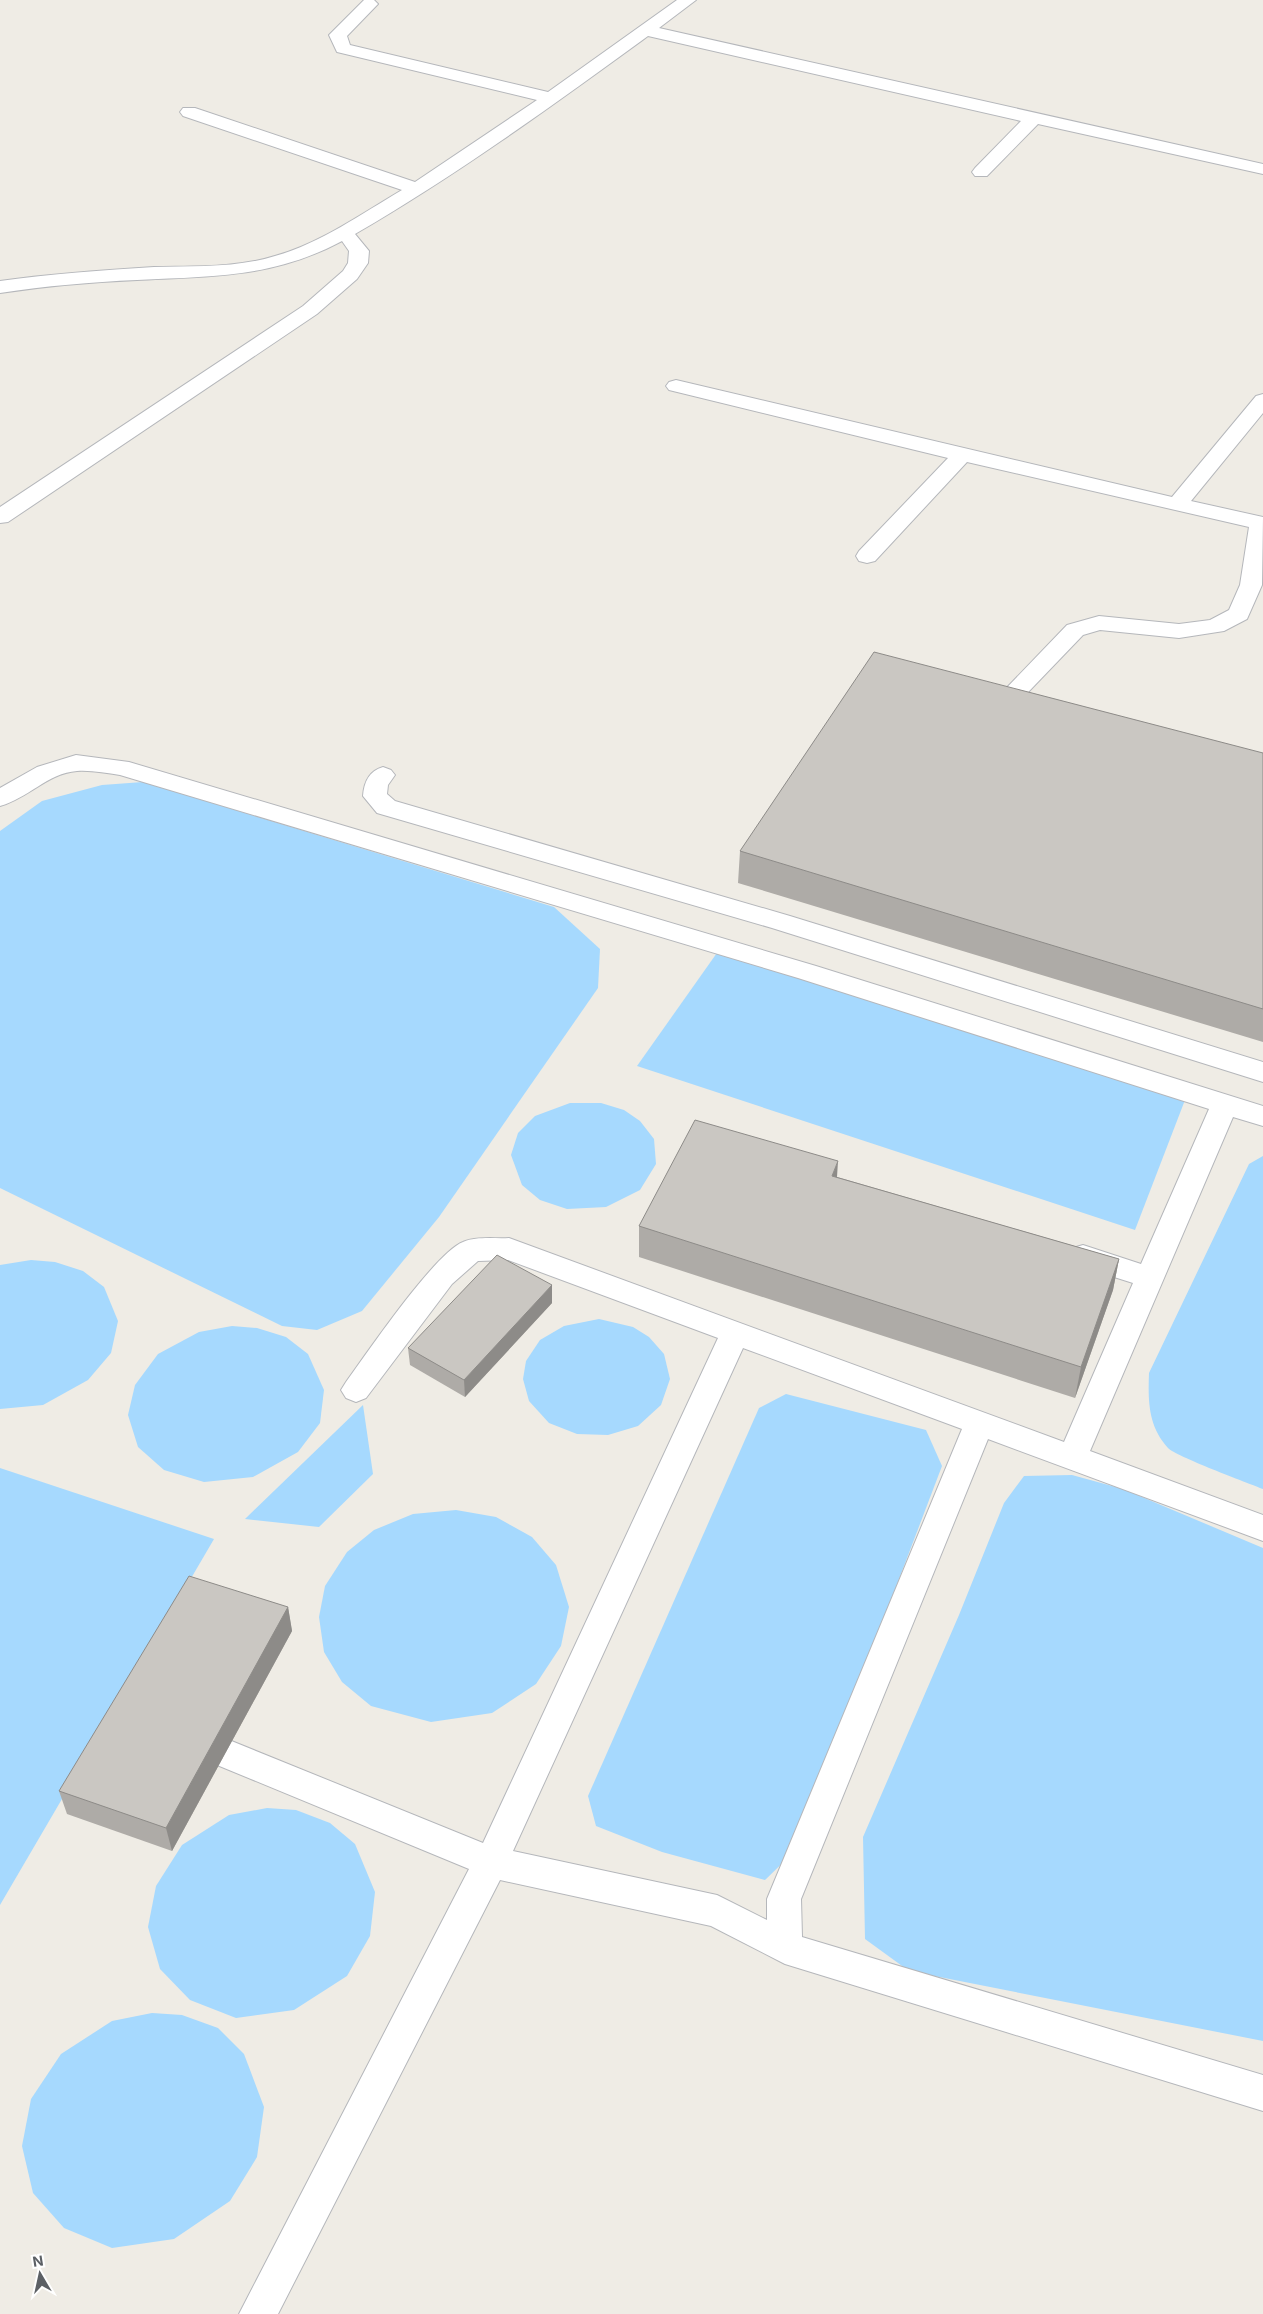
<svg xmlns="http://www.w3.org/2000/svg" width="1263" height="2314" viewBox="0 0 1263 2314" font-family="Inter,sans-serif">
  <style>
    .water { fill: #a6d9fe }
    .lines { fill: none; stroke-linecap: round; stroke-linejoin: round }
    .minor-casing { stroke: #b5b7bb; stroke-width: 2 }
    .minor { fill: #fff; fill-rule: evenodd }
    .wall { fill: #aeaba7 }
    .shaded-wall { fill: #8d8b88 }
    .building { fill: #cac7c2; stroke: #8d8b88 }
  </style>
  <rect width="100%" height="100%" fill="#efece5"/>
  <g class="water">
    <polygon points="143,782 554,907 600,949 598,988 439,1217 362,1311 317,1330 282,1326 0,1188 0,831 42,801 102,785"/>
    <polygon points="719,950 1185,1100 1135,1230 637,1066"/>
    <polygon points="570,1103 601,1103 624,1110 640,1121 654,1139 656,1164 640,1190 606,1207 567,1209 540,1200 522,1185 511,1155 518,1133 535,1116"/>
    <path d="M1263,1156V1489C1248,1483 1175,1456 1168,1448C1148,1426 1148,1401 1149,1373L1249,1164Z"/>
    <polygon points="31,1260 55,1262 83,1271 104,1287 118,1321 111,1353 88,1380 43,1405 0,1409 0,1265"/>
    <polygon points="599,1319 633,1327 649,1337 664,1354 670,1379 661,1405 638,1426 608,1435 577,1434 549,1423 529,1401 523,1379 526,1361 540,1340 564,1326"/>
    <polygon points="232,1326 257,1328 286,1337 308,1354 324,1390 320,1423 298,1452 253,1477 204,1482 164,1470 138,1447 128,1415 135,1385 158,1354 199,1332"/>
    <polygon points="786,1394 926,1430 942,1466 796,1850 765,1880 662,1852 596,1826 588,1796 759,1408"/>
    <polygon points="363,1405 373,1474 319,1527 245,1519"/>
    <polygon points="0,1468 214,1539 0,1905"/>
    <polygon points="1072,1475 1123,1489 1263,1548 1263,2041 909,1971 865,1939 863,1837 959,1615 1004,1503 1024,1476"/>
    <polygon points="456,1510 496,1517 532,1537 556,1565 569,1607 561,1646 536,1684 492,1713 431,1722 371,1706 342,1682 324,1652 319,1617 325,1586 347,1552 374,1530 413,1514"/>
    <polygon points="267,1808 296,1810 330,1823 355,1844 375,1892 370,1936 347,1976 294,2010 236,2018 190,2000 160,1969 148,1927 156,1886 182,1845 229,1815"/>
    <polygon points="152,2013 182,2015 218,2028 244,2054 264,2107 257,2157 230,2201 174,2239 112,2248 64,2228 33,2193 22,2146 31,2099 61,2054 112,2021"/>
  </g>
  <g class="lines">
    <defs>
      <g id="minor">
        <path d="M364,0H374L378,4L347,36L350,45L548,92L677,0H696L659,28L1263,164V174L1038,124L987,176H975L972,172L975,168L1021,121L648,36C553,105 457,175 355,234L369,251L368,263L357,279L317,314L8,522L0,523V507L303,306L343,271L348,263L349,251L342,241C273,278 213,276 137,280C91,282 46,286 0,293V281C51,274 103,270 154,267C194,266 237,268 275,256C321,243 361,214 402,190L183,116L180,112L183,108H195L415,182L537,100L337,52L329,35Z"/>
        <polygon points="676,380 1172,497 1256,396 1263,394 1263,413 1191,501 1263,517 1262,585 1247,619 1224,631 1179,638 1100,630 1083,635 1010,711 1002,713 994,711 990,706 994,701 1067,625 1099,616 1179,624 1210,620 1229,610 1240,585 1249,527 967,462 875,561 867,563 859,561 856,556 859,551 948,458 669,390 666,386 669,382"/>
        <path d="M76,755L129,762L816,966L1263,1106V1126L1233,1117L1090,1451L1263,1515V1541L988,1439L801,1899L802,1937L1263,2075V2111L785,1964L711,1926L500,1880L278,2314H239L469,1869L217,1765L212,1755L217,1745L229,1740L483,1843L718,1338L508,1260L478,1261L452,1284L366,1398L356,1402L346,1398L341,1390L346,1382C367,1353 435,1253 463,1242C477,1236 495,1239 509,1238L1064,1442L1133,1283L1073,1264L1069,1256L1073,1248L1083,1245L1141,1264L1209,1109L798,978L120,775C106,773 91,770 77,771C48,773 27,799 0,806V788L37,767ZM743,1348L962,1429L767,1899V1920L717,1895L513,1851Z"/>
        <path d="M383,767L391,770L395,775L388,785L387,794L395,801L790,916L1263,1062V1082L772,928L377,813L363,796C364,782 369,771 383,767Z"/>
      </g>
    </defs>
    <use href="#minor" class="minor-casing"/>
    <use href="#minor" class="minor"/>
  </g>
  <g class="wall">
    <polygon points="1263,753 1263,1042 738,883 740,851"/>
    <polygon points="837,1177 1119,1259 1113,1290 1075,1398 639,1257 639,1226"/>
    <polygon points="552,1285 552,1303 465,1397 410,1365 408,1348"/>
    <polygon points="288,1607 292,1631 172,1851 67,1814 59,1791"/>
  </g>
  <g class="shaded-wall">
    <polygon points="838,1161 836,1192 832,1176"/>
    <polygon points="1119,1259 1113,1290 1075,1398 1081,1367"/>
    <polygon points="552,1285 552,1303 465,1397 464,1380"/>
    <polygon points="288,1607 292,1631 172,1851 166,1828"/>
  </g>
  <g class="building">
    <polygon points="874,652 1263,753 1263,1009 740,851"/>
    <polygon points="695,1120 838,1161 832,1176 1119,1259 1081,1367 639,1226"/>
    <polygon points="497,1255 552,1285 464,1380 408,1348"/>
    <polygon points="189,1576 288,1607 166,1828 59,1791"/>
  </g>
  <g transform="translate(40 2274) rotate(351)" stroke="#ffffff" stroke-width="4" paint-order="stroke">
  <path d="M0-4L9 19L0 12L-9 19Z" fill="#5c6065"/>
  <text y="-8" font-size="14" font-weight="bold" text-anchor="middle" fill="#5c6065">N</text>
  </g>
</svg>
